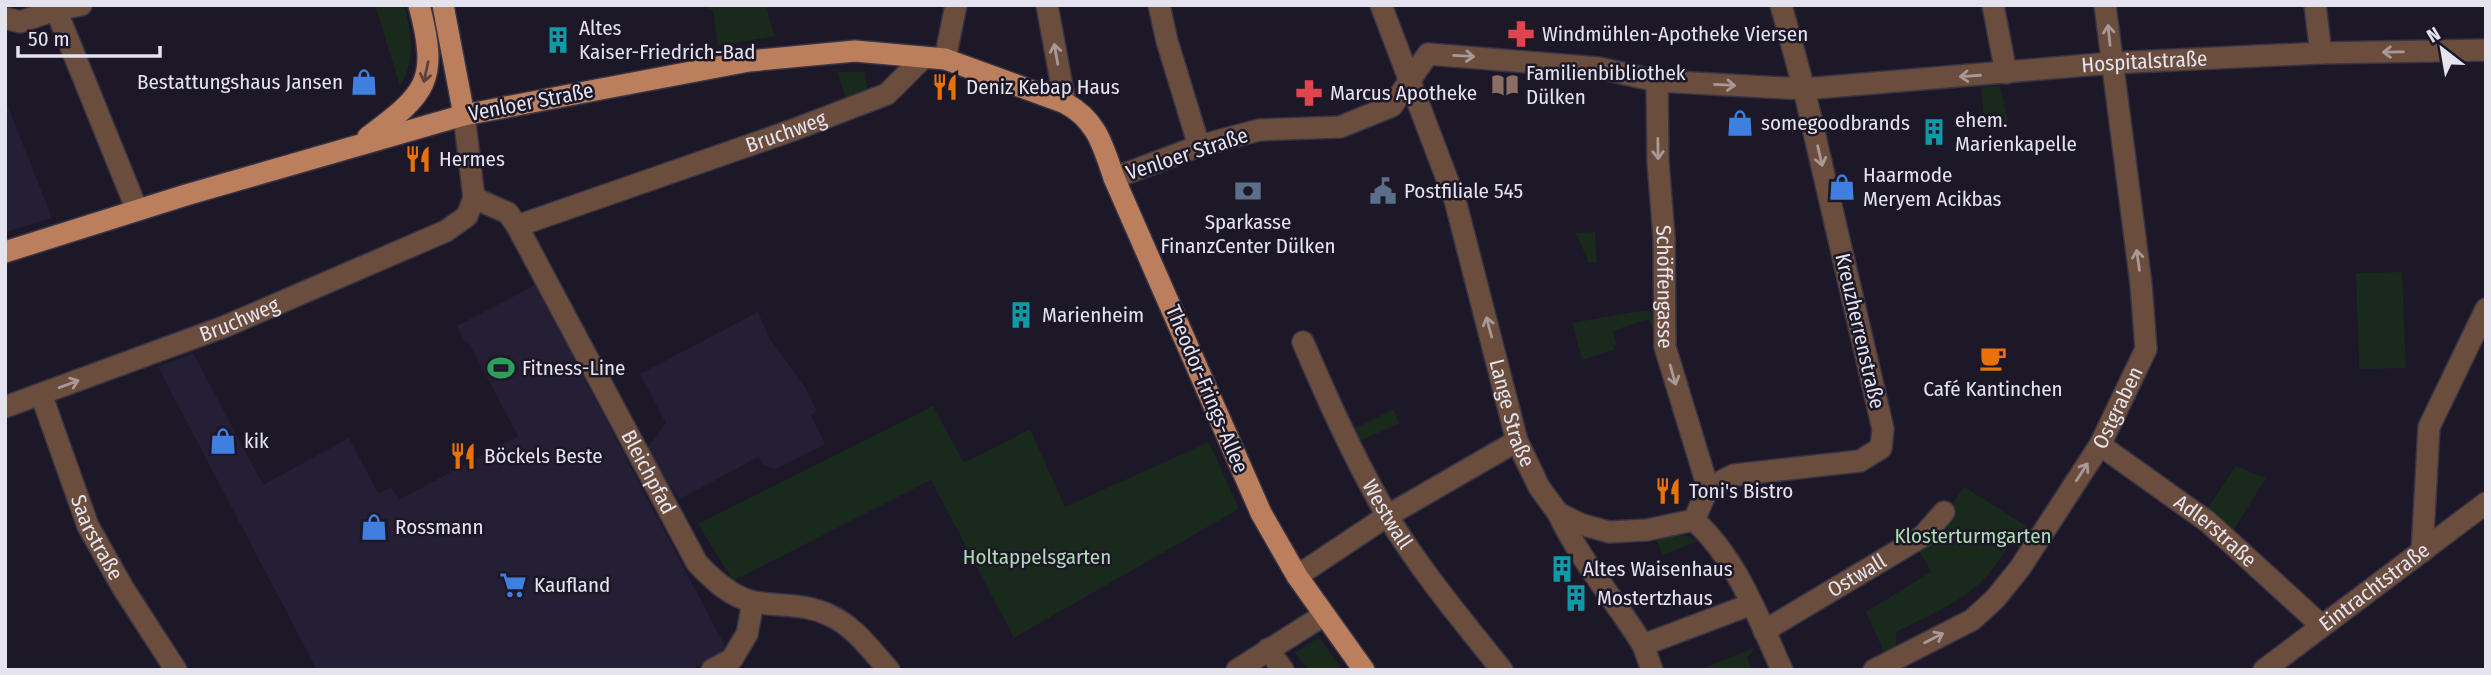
<svg xmlns="http://www.w3.org/2000/svg" width="2491" height="675" viewBox="0 0 2491 675" font-family="'Fira Sans Condensed',sans-serif">
  <style>
    .built { fill: #241f35 }
    .green { fill: #19291b }
    .lines { fill: none; stroke-linecap: round; stroke-linejoin: round }
    .minor-casing { stroke: #383444; stroke-width: 24 }
    .major-casing { stroke: #383444; stroke-width: 24 }
    .minor { stroke: #6b4d3e; stroke-width: 21 }
    .major { stroke: #bb7f5e; stroke-width: 21 }
    .oneway { stroke: #a89896 }
    .oneway2 { stroke: #5c413e }
    .labels { text-anchor: middle; stroke-width: 5; stroke-linejoin: round; paint-order: stroke }
    .poi-label { font-size: 21px; fill: #e5e3ee; stroke: #1c1828; text-anchor: start }
    .street-label { font-size: 21px; fill: #e5e3ee; stroke: #1c1828 }
    .park-label { font-size: 21px; fill: #aedbb2; stroke: #1c1828 }
  </style>
  <rect width="100%" height="100%" fill="#1c1828"/>
  <g class="built">
    <polygon points="5,99 52,218 5,232"/>
    <polygon points="535,285 727,650 690,670 317,670 158,367 193,353 263,485 349,438 378,493 391,487 399,500 518,436 469,343 466,344 457,326"/>
    <polygon points="758,312 769,338 805,387 817,411 811,415 825,444 775,469 763,465 758,457 680,499 660,472 648,447 666,423 640,374"/>
  </g>
  <g class="green">
    <path d="M375,5H404C412,34 416,59 400,86Z"/>
    <polygon points="707,5 766,5 774,36 718,46 713,10 708,10"/>
    <polygon points="837,72 865,72 868,96 848,104"/>
    <polygon points="2000,86 2009,124 1984,125 1981,87"/>
    <polygon points="1595,232 1597,262 1589,263 1576,233"/>
    <polygon points="2402,272 2406,368 2359,369 2356,273"/>
    <polygon points="1656,310 1660,357 1656,358 1653,344 1657,342 1649,319 1612,331 1617,344 1613,346 1614,350 1582,360 1572,323 1632,312"/>
    <polygon points="933,406 964,463 1030,429 1065,507 1209,442 1239,509 1014,638 931,480 733,581 698,524"/>
    <polygon points="1394,409 1399,424 1352,444 1347,432"/>
    <polygon points="2236,466 2266,478 2233,531 2207,509"/>
    <path d="M1964,487L2031,529L2034,535L2021,554L2013,541C2001,557 1990,575 1974,588C1951,607 1922,619 1896,632V647L1884,652L1866,612L1931,572L1916,545L1930,537Z"/>
    <polygon points="1684,535 1698,541 1663,555 1656,539"/>
    <polygon points="1319,637 1343,670 1308,670 1295,653"/>
    <polygon points="1753,648 1752,653 1747,657 1752,670 1699,670"/>
  </g>
  <g class="lines">
    <defs>
      <g id="minor">
        <polyline points="54,5 137,210"/>
        <polyline points="1047,5 1065,103"/>
        <polyline points="1159,5 1167,41 1199,146"/>
        <path id="s1" d="M1381,5L1455,200L1517,441L1539,487L1558,513L1580,524L1609,532L1647,530L1694,520"/>
        <polyline points="1993,5 2006,73"/>
        <polyline points="2315,5 2321,53"/>
        <polyline points="5,18 20,22 55,10 81,5"/>
        <polyline points="945,59 956,5"/>
        <path id="s2" d="M1657,81L1658,162L1664,237L1665,347L1708,488"/>
        <path id="s3" d="M1114,178L1199,146L1259,130L1340,127L1392,106L1428,54L1599,68L1657,81L1804,89L2112,63L2321,53L2486,50"/>
        <path id="s4" d="M474,198L508,213L517,226L697,563C712,579 732,598 755,602C781,607 805,603 829,615C854,626 871,650 889,670"/>
        <path id="s5" d="M517,226L793,130L887,94L924,57"/>
        <path id="s6" d="M1303,342C1328,401 1354,459 1387,515C1420,570 1462,620 1502,670"/>
        <path id="s7" d="M41,394L88,526L123,588L176,670"/>
        <path id="s8" d="M5,407L226,326L446,231L467,216L474,198L464,115"/>
        <path id="s9" d="M2100,445L2208,522L2322,626"/>
        <path d="M1558,513C1579,559 1616,601 1643,645L1752,604"/>
        <polyline points="1694,520 1708,488 1734,475 1860,461 1881,448 1883,429 1804,89 1781,5"/>
        <path d="M1694,520C1737,559 1758,617 1782,670"/>
        <polyline points="2422,552 2429,427 2486,309"/>
        <polyline points="1297,576 1387,516 1517,441"/>
        <path id="s10" d="M1764,631L1923,536L1944,512"/>
        <polyline points="1643,645 1652,670"/>
        <polyline points="1268,649 1283,670"/>
        <polyline points="712,670 732,659 747,634 753,602"/>
        <polyline points="1237,670 1324,615"/>
        <path id="s11" d="M1874,670L1972,620L1995,599L2020,568L2100,445L2146,349L2141,284L2105,5"/>
        <path id="s12" d="M2264,670L2486,503"/>
      </g>
      <g id="major">
        <polyline points="443,5 464,115"/>
        <path d="M368,137C427,93 439,81 419,5"/>
        <path d="M5,252L186,195L464,115L749,61L855,51L945,59L1065,103C1097,120 1103,146 1114,178L1261,513L1297,576L1364,670"/>
      </g>
    </defs>
    <use href="#minor" class="minor-casing"/>
    <use href="#major" class="major-casing"/>
    <use href="#minor" class="minor"/>
    <use href="#major" class="major"/>
  </g>
  <defs><path id="oneway-shaft" d="M-6 0H5M1.5-3L5.5 0L1.5 3" fill="none" stroke-width="1.6" stroke-linecap="round" stroke-linejoin="round" transform="scale(1.75)"/></defs>
  <g class="oneway">
    <use href="#oneway-shaft" transform="translate(2109 35) rotate(-96)"/>
    <use href="#oneway-shaft" transform="translate(2393 52) rotate(179)"/>
    <use href="#oneway-shaft" transform="translate(1056 54) rotate(-100)"/>
    <use href="#oneway-shaft" transform="translate(1464 56) rotate(3)"/>
    <use href="#oneway-shaft" transform="translate(1970 76) rotate(176)"/>
    <use href="#oneway-shaft" transform="translate(1725 85) rotate(3)"/>
    <use href="#oneway-shaft" transform="translate(1658 149) rotate(89)"/>
    <use href="#oneway-shaft" transform="translate(1820 156) rotate(77)"/>
    <use href="#oneway-shaft" transform="translate(2138 260) rotate(-98)"/>
    <use href="#oneway-shaft" transform="translate(1489 327) rotate(-105)"/>
    <use href="#oneway-shaft" transform="translate(1673 375) rotate(74)"/>
    <use href="#oneway-shaft" transform="translate(69 384) rotate(-20)"/>
    <use href="#oneway-shaft" transform="translate(2082 472) rotate(-57)"/>
    <use href="#oneway-shaft" transform="translate(1934 638) rotate(-27)"/>
  </g>
  <use class="oneway2" href="#oneway-shaft" transform="translate(426 72) rotate(102)"/>
  <defs>
    <symbol id="pharmacy-bare" viewBox="-9 -9 18 18"><path d="M-2-6h4v4h4v4h-4v4h-4v-4h-4v-4h4Z" fill="#e0444e" stroke="#1c1828" stroke-width="2.5" paint-order="stroke"/></symbol>
    <symbol id="building-bare" viewBox="-9 -9 18 18"><path d="M-4-6H4V6H1V3H-1V6H-4ZM-2.5-4.3h1.7v1.8h-1.7ZM.8-4.3h1.7v1.8H.8ZM-2.5-1h1.7V.8h-1.7ZM.8-1h1.7V.8H.8Z" fill="#0f9aa8" stroke="#1c1828" stroke-width="2.5" paint-order="stroke"/></symbol>
    <symbol id="shop-bare" viewBox="-9 -9 18 18"><path d="M-5-2.5h2.3a2.7 3.5 0 0 1 5.4 0H5L5.5 6h-11ZM-1.5-2.5h3a1.5 2.3 0 0 0-3 0Z" fill="#3f7fe0" stroke="#1c1828" stroke-width="2.5" paint-order="stroke"/></symbol>
    <symbol id="library-bare" viewBox="-9 -9 18 18"><path d="M-6-4Q-3-5.5-.7-3.5V5Q-3 3-6 4ZM6-4Q3-5.5 .7-3.5V5Q3 3 6 4Z" fill="#8d6e63" stroke="#1c1828" stroke-width="2.5" paint-order="stroke"/></symbol>
    <symbol id="restaurant-bare" viewBox="-9 -9 18 18"><path d="M-5-6h1v4h1v-4h1v4h1v-4h1v5L-1.5 .5V6h-2V.5L-5-1ZM5-6V6H3V1.5H1.5Q1.5-4 5-6Z" fill="#e8710a" stroke="#1c1828" stroke-width="2.5" paint-order="stroke"/></symbol>
    <symbol id="bank-bare" viewBox="-9 -9 18 18"><path d="M-6-4H6V4H-6ZM0-2.3a2.3 2.3 0 1 0 0 4.6a2.3 2.3 0 1 0 0-4.6Z" fill="#5c6f8a" stroke="#1c1828" stroke-width="2.5" paint-order="stroke"/></symbol>
    <symbol id="civic-bare" viewBox="-9 -9 18 18"><path d="M-.6-6.5H3V-4.5H.6V-3L4-1V1h2V6H-6V1h2V-1L-.6-3ZM-1.2 2.5V6h2.4V2.5Z" fill="#5c6f8a" stroke="#1c1828" stroke-width="2.5" paint-order="stroke"/></symbol>
    <symbol id="cafe-bare" viewBox="-9 -9 18 18"><path d="M-5.5-4.5H6V0H3Q3 3.5 0 3.5H-2.5Q-5.5 3.5-5.5 0ZM3-3.2v2h1.7v-2ZM-6 4.5H4V6H-6Z" fill="#e8710a" stroke="#1c1828" stroke-width="2.5" paint-order="stroke"/></symbol>
    <symbol id="stadium-bare" viewBox="-9 -9 18 18"><path d="M0-5a6.5 5 0 1 0 0 10a6.5 5 0 1 0 0-10ZM-3.5-1.8h7v3.6h-7Z" fill="#2e9e5b" stroke="#1c1828" stroke-width="2.5" paint-order="stroke"/></symbol>
    <symbol id="supermarket-bare" viewBox="-9 -9 18 18"><path d="M-6-5.5h2.5l.6 2H6L4.5 2H-2.5L-4.4-4H-6ZM-1.5 3.2a1.3 1.3 0 1 0 .1 0ZM3 3.2a1.3 1.3 0 1 0 .1 0Z" fill="#3f7fe0" stroke="#1c1828" stroke-width="2.5" paint-order="stroke"/></symbol>
  </defs>
  <g fill-rule="evenodd">
    <use href="#pharmacy-bare" x="1502" y="15" width="38" height="38"/>
    <use href="#building-bare" x="539" y="21" width="38" height="38"/>
    <use href="#shop-bare" x="345" y="63" width="38" height="38"/>
    <use href="#library-bare" x="1486" y="66" width="38" height="38"/>
    <use href="#restaurant-bare" x="926" y="68" width="38" height="38"/>
    <use href="#pharmacy-bare" x="1290" y="74" width="38" height="38"/>
    <use href="#shop-bare" x="1721" y="104" width="38" height="38"/>
    <use href="#building-bare" x="1915" y="113" width="38" height="38"/>
    <use href="#restaurant-bare" x="399" y="140" width="38" height="38"/>
    <use href="#shop-bare" x="1823" y="168" width="38" height="38"/>
    <use href="#bank-bare" x="1229" y="172" width="38" height="38"/>
    <use href="#civic-bare" x="1364" y="172" width="38" height="38"/>
    <use href="#building-bare" x="1002" y="296" width="38" height="38"/>
    <use href="#cafe-bare" x="1974" y="339" width="38" height="38"/>
    <use href="#stadium-bare" x="482" y="349" width="38" height="38"/>
    <use href="#shop-bare" x="204" y="422" width="38" height="38"/>
    <use href="#restaurant-bare" x="444" y="437" width="38" height="38"/>
    <use href="#restaurant-bare" x="1649" y="472" width="38" height="38"/>
    <use href="#shop-bare" x="355" y="508" width="38" height="38"/>
    <use href="#building-bare" x="1543" y="550" width="38" height="38"/>
    <use href="#supermarket-bare" x="494" y="566" width="38" height="38"/>
    <use href="#building-bare" x="1557" y="579" width="38" height="38"/>
  </g>
  <g class="labels">
    <g class="poi-label">
      <text x="579" y="35">Altes<tspan x="579" dy="24">Kaiser-Friedrich-Bad</tspan></text>
      <text x="1542" y="41">Windmühlen-Apotheke Viersen</text>
      <text x="1526" y="80">Familienbibliothek<tspan x="1526" dy="24">Dülken</tspan></text>
      <text x="343" y="89" text-anchor="end">Bestattungshaus Jansen</text>
      <text x="966" y="94">Deniz Kebap Haus</text>
      <text x="1330" y="100">Marcus Apotheke</text>
      <text x="1955" y="127">ehem.<tspan x="1955" dy="24">Marienkapelle</tspan></text>
      <text x="1761" y="130">somegoodbrands</text>
      <text x="439" y="166">Hermes</text>
      <text x="1863" y="182">Haarmode<tspan x="1863" dy="24">Meryem Acikbas</tspan></text>
      <text x="1404" y="198">Postfiliale 545</text>
      <text x="1248" y="229" text-anchor="middle">Sparkasse<tspan x="1248" dy="24">FinanzCenter Dülken</tspan></text>
      <text x="1042" y="322">Marienheim</text>
      <text x="522" y="375">Fitness-Line</text>
      <text x="1993" y="396" text-anchor="middle">Café Kantinchen</text>
      <text x="244" y="448">kik</text>
      <text x="484" y="463">Böckels Beste</text>
      <text x="1689" y="498">Toni's Bistro</text>
      <text x="395" y="534">Rossmann</text>
      <text x="1583" y="576">Altes Waisenhaus</text>
      <text x="534" y="592">Kaufland</text>
      <text x="1597" y="605">Mostertzhaus</text>
    </g>
    <g class="street-label">
      <text dy="7" stroke="none"><textPath href="#s3" startOffset="1073">Hospitalstraße</textPath></text>
      <text transform="translate(531 102) rotate(-11)" y="7">Venloer Straße</text>
      <text dy="7" stroke="none"><textPath href="#s5" startOffset="285">Bruchweg</textPath></text>
      <text transform="translate(1187 154) rotate(-18)" y="7">Venloer Straße</text>
      <text dy="7" stroke="none"><textPath href="#s2" startOffset="206">Schöffengasse</textPath></text>
      <text dy="7" stroke="none"><textPath href="#s8" startOffset="250">Bruchweg</textPath></text>
      <text transform="translate(1860 331) rotate(77)" y="7">Kreuzherrenstraße</text>
      <text transform="translate(1207 389) rotate(67)" y="7">Theodor-Frings-Allee</text>
      <text dy="7" stroke="none"><textPath href="#s11" startOffset="369">Ostgraben</textPath></text>
      <text dy="7" stroke="none"><textPath href="#s1" startOffset="429">Lange Straße</textPath></text>
      <text dy="7" stroke="none"><textPath href="#s4" startOffset="332">Bleichpfad</textPath></text>
      <text dy="7" stroke="none"><textPath href="#s6" startOffset="192">Westwall</textPath></text>
      <text dy="7" stroke="none"><textPath href="#s9" startOffset="144">Adlerstraße</textPath></text>
      <text dy="7" stroke="none"><textPath href="#s7" startOffset="154">Saarstraße</textPath></text>
      <text dy="7" stroke="none"><textPath href="#s10" startOffset="108">Ostwall</textPath></text>
      <text dy="7" stroke="none"><textPath href="#s12" startOffset="138">Eintrachtstraße</textPath></text>
    </g>
    <g class="park-label">
      <text x="1973" y="543">Klosterturmgarten</text>
      <text x="1037" y="564">Holtappelsgarten</text>
    </g>
  </g>
  <rect width="2491" height="675" fill="none" stroke="#e5e3ee" stroke-width="14"/>
  <g transform="translate(2442 49) rotate(329)" stroke="#1c1828" stroke-width="5" paint-order="stroke">
  <path d="M0-5L12 26L0 18L-12 26Z" fill="#e5e3ee"/>
  <text y="-10" font-size="19" font-weight="bold" text-anchor="middle" fill="#e5e3ee">N</text>
  </g>
  <path d="M18 46v10h142v-10" fill="none" stroke="#e5e3ee" stroke-width="3.5"/>
  <text x="28" y="46" font-size="21" fill="#e5e3ee" stroke="#1c1828" stroke-width="5" paint-order="stroke">50 m</text>
</svg>
